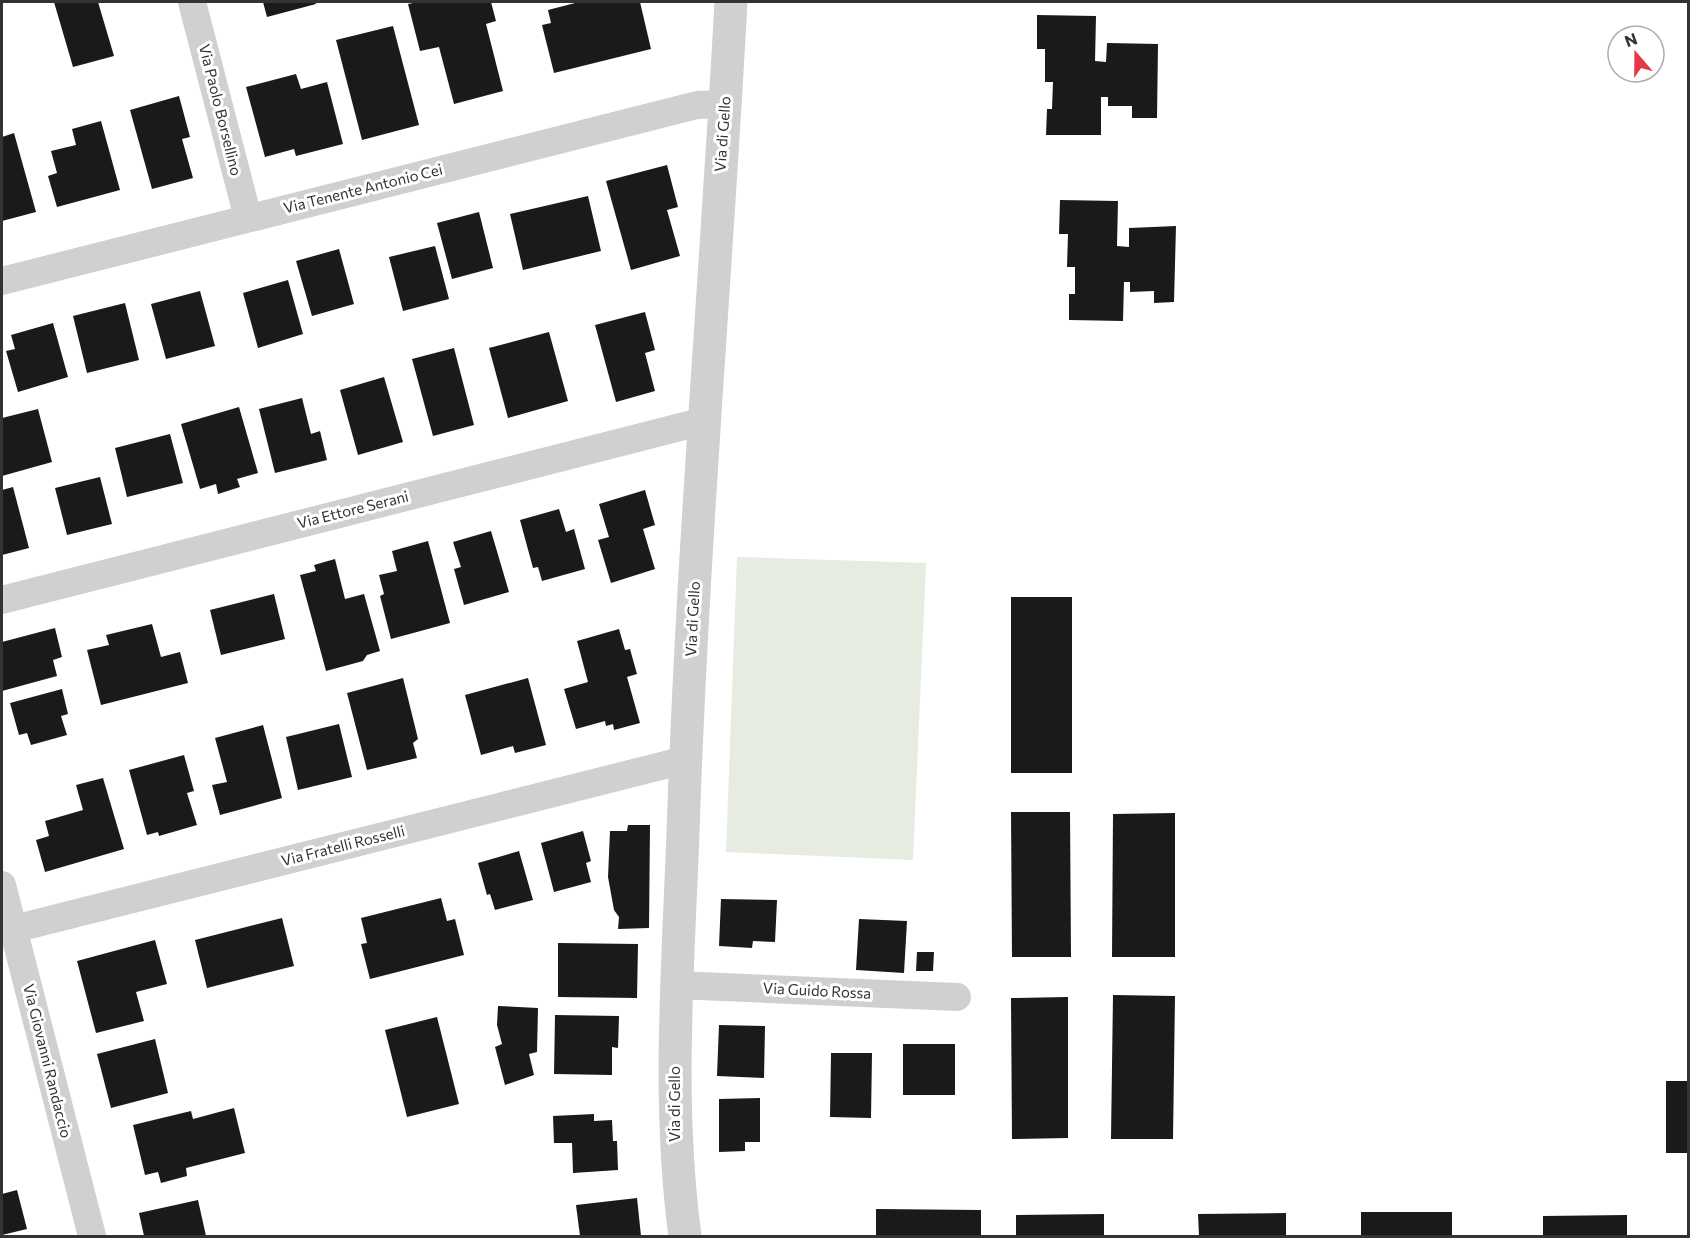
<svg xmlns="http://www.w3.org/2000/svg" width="1690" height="1238" viewBox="0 0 1690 1238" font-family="Commissioner,sans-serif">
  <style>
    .green { fill: #e6ecdf }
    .building { fill: #1a1a1a }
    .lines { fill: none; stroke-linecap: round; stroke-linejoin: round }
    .minor { stroke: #d0d0d0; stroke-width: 28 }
    .tertiary { stroke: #d0d0d0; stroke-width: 33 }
    .labels { text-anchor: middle; stroke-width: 6; stroke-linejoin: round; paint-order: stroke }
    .street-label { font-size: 15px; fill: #333; stroke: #fff }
  </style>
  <rect width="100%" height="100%" fill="#fff"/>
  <polygon class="green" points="737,557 926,563 913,860 726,852"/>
  <g class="building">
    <polygon points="54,2 98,2 114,56 73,67"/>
    <polygon points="263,2 315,2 316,4 267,17"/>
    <polygon points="418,2 491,2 496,21 486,24 503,91 454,104 439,47 420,51 408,4"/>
    <polygon points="579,2 640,2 651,49 554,73 542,25 551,23 548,10"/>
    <polygon points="1037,15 1096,16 1095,61 1106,62 1107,43 1158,44 1157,118 1132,118 1132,106 1108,106 1108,97 1101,97 1101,135 1046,135 1047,109 1052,109 1053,82 1045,82 1045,49 1037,49"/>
    <polygon points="393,26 419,125 362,140 336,40"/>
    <polygon points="296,74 301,89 327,82 343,144 296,156 294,149 265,157 246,87"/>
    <polygon points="179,96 190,137 182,139 193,178 152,189 130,110"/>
    <polygon points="101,121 120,190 57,207 48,176 57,173 51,151 76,145 72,129"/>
    <polygon points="14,133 36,212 2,221 2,137"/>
    <polygon points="667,165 678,207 667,210 680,256 631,270 606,181"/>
    <polygon points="588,196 601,251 523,270 510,214"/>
    <polygon points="1060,200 1118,201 1117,246 1129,247 1129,228 1176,226 1174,302 1154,303 1154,291 1130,292 1130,282 1124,282 1123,321 1069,320 1069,294 1075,294 1075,267 1067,267 1068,234 1059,234"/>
    <polygon points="479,212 493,268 452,279 437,223"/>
    <polygon points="435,246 449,299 403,311 389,257"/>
    <polygon points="339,249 354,304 312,316 296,261"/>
    <polygon points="288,280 303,334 258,348 243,293"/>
    <polygon points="200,291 215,346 166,359 151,304"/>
    <polygon points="125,303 139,360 87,373 73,316"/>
    <polygon points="645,312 655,350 645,353 655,391 616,402 595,325"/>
    <polygon points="53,323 68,377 18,392 6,351 15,349 11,335"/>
    <polygon points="549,332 568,401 508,418 489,348"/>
    <polygon points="454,348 474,425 433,436 412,359"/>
    <polygon points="384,377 403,442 358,455 340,390"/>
    <polygon points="302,398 311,434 320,431 327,460 275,473 259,409"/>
    <polygon points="239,407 258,473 237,479 240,487 218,494 216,484 200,489 181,424"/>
    <polygon points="38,409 52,462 2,476 2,418"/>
    <polygon points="170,434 183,483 127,497 115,448"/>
    <polygon points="100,477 112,524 67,535 55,488"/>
    <polygon points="13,487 29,548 2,555 2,490"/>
    <polygon points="645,490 655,525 643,529 655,569 611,583 598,540 609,537 599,504"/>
    <polygon points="559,509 566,532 574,529 585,569 542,581 538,567 533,568 520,520"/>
    <polygon points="491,531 509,592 464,605 454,569 461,567 453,542"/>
    <polygon points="428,541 450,623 391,639 380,596 384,594 379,575 397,571 392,551"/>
    <polygon points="335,559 345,599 364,594 380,651 367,655 363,661 326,671 300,575 316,571 314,565"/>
    <polygon points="274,594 285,639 221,655 210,610"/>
    <rect x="1011" y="597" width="61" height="176"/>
    <polygon points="152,624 161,657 180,652 188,683 101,705 87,650 109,645 106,635"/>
    <polygon points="55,628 62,657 53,660 57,676 2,691 2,642"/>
    <polygon points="619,629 625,650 630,649 637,674 627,677 640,723 614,730 613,724 606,726 605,721 576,729 564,689 588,682 577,641"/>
    <polygon points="403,678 418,739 413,743 417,758 367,770 347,693"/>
    <polygon points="528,678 546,745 515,753 513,746 481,755 465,695"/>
    <polygon points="62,689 68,714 61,716 67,735 31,745 27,733 19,735 10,703"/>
    <polygon points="339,724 352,777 298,790 286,737"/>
    <polygon points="263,725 282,798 220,815 212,785 227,782 215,738"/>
    <polygon points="184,755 194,791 187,793 197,825 159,836 158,832 147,835 129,770"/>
    <polygon points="103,778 124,849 45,872 36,840 49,836 45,821 83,810 76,785"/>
    <polygon points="1011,812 1070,812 1071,957 1012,957"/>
    <polygon points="1175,813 1175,957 1112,957 1113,814"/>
    <polygon points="628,825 650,825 649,928 618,929 619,917 614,910 608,877 610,831 627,831"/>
    <polygon points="583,831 591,861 586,863 591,882 554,892 541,843"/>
    <polygon points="519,851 533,900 495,910 490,894 487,895 478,863"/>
    <polygon points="441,898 447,921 455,919 464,955 370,979 361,944 367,943 361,918"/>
    <polygon points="721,899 777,900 775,942 753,941 752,948 719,946"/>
    <polygon points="282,918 294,966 207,988 195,940"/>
    <polygon points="859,919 907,921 904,973 856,970"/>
    <polygon points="155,940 167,984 136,992 144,1021 96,1033 77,961"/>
    <polygon points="558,943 638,944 637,998 558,997"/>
    <polygon points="917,952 934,952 933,971 916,971"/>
    <polygon points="1113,995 1175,996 1173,1139 1111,1139"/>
    <polygon points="1068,997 1068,1138 1012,1139 1011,998"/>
    <polygon points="498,1006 538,1008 537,1052 529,1054 534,1075 505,1085 495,1047 502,1044 497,1025"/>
    <polygon points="555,1015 619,1016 618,1048 612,1047 612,1075 554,1074"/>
    <polygon points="437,1017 459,1104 407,1117 385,1030"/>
    <polygon points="719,1025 765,1026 764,1078 717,1076"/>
    <polygon points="155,1039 168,1093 111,1108 97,1054"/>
    <rect x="903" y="1044" width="52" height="51"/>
    <polygon points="831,1053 872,1053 871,1118 830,1117"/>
    <rect x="1666" y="1081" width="22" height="72"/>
    <polygon points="760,1098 760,1142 745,1142 745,1151 719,1152 719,1099"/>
    <polygon points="234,1108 245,1153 186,1168 187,1176 161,1183 158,1172 145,1175 133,1125 191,1111 193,1119"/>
    <polygon points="594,1114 594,1121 612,1120 613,1141 617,1141 618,1170 573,1173 572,1143 554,1143 553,1116"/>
    <polygon points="17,1190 27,1229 2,1235 2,1194"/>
    <polygon points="637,1198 641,1236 580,1236 576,1205"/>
    <polygon points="198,1200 206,1236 144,1236 139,1213"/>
    <polygon points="876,1209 981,1210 981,1236 876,1236"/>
    <rect x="1361" y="1212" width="91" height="24"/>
    <polygon points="1286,1213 1286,1236 1199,1236 1198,1214"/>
    <polygon points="1104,1214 1104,1236 1016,1236 1016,1215"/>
    <polygon points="1627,1215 1627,1236 1543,1236 1543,1216"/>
  </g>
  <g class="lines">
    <g class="minor">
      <polyline points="192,2 248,218"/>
      <polyline points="2,281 697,105 725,104"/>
      <polyline points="2,600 704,421"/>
      <polyline points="2,885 92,1236"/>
      <polyline points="2,932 685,760"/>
      <polyline points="677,985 957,997"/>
    </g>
    <path class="tertiary" d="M685,1236C667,1103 678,968 683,833C692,555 716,279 731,2"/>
  </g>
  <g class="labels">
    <g class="street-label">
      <text transform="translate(220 110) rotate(76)" y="5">Via Paolo Borsellino</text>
      <text transform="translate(723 134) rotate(-86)" y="5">Via di Gello</text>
      <text transform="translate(363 189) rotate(-14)" y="5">Via Tenente Antonio Cei</text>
      <text transform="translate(353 510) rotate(-14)" y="5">Via Ettore Serani</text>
      <text transform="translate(693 619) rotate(-87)" y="5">Via di Gello</text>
      <text transform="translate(343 846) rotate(-14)" y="5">Via Fratelli Rosselli</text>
      <text transform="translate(817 991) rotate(3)" y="5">Via Guido Rossa</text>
      <text transform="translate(47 1061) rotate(76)" y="5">Via Giovanni Randaccio</text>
      <text transform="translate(675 1104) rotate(-90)" y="5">Via di Gello</text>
    </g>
  </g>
  <rect width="1690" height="1238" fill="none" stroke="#333333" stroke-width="6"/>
  <g transform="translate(1636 54) rotate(340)"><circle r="28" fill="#ffffff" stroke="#adadad" stroke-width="1.5"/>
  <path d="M0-4.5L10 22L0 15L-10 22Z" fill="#e63946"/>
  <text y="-9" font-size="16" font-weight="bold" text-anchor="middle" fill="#333333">N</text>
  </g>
</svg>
